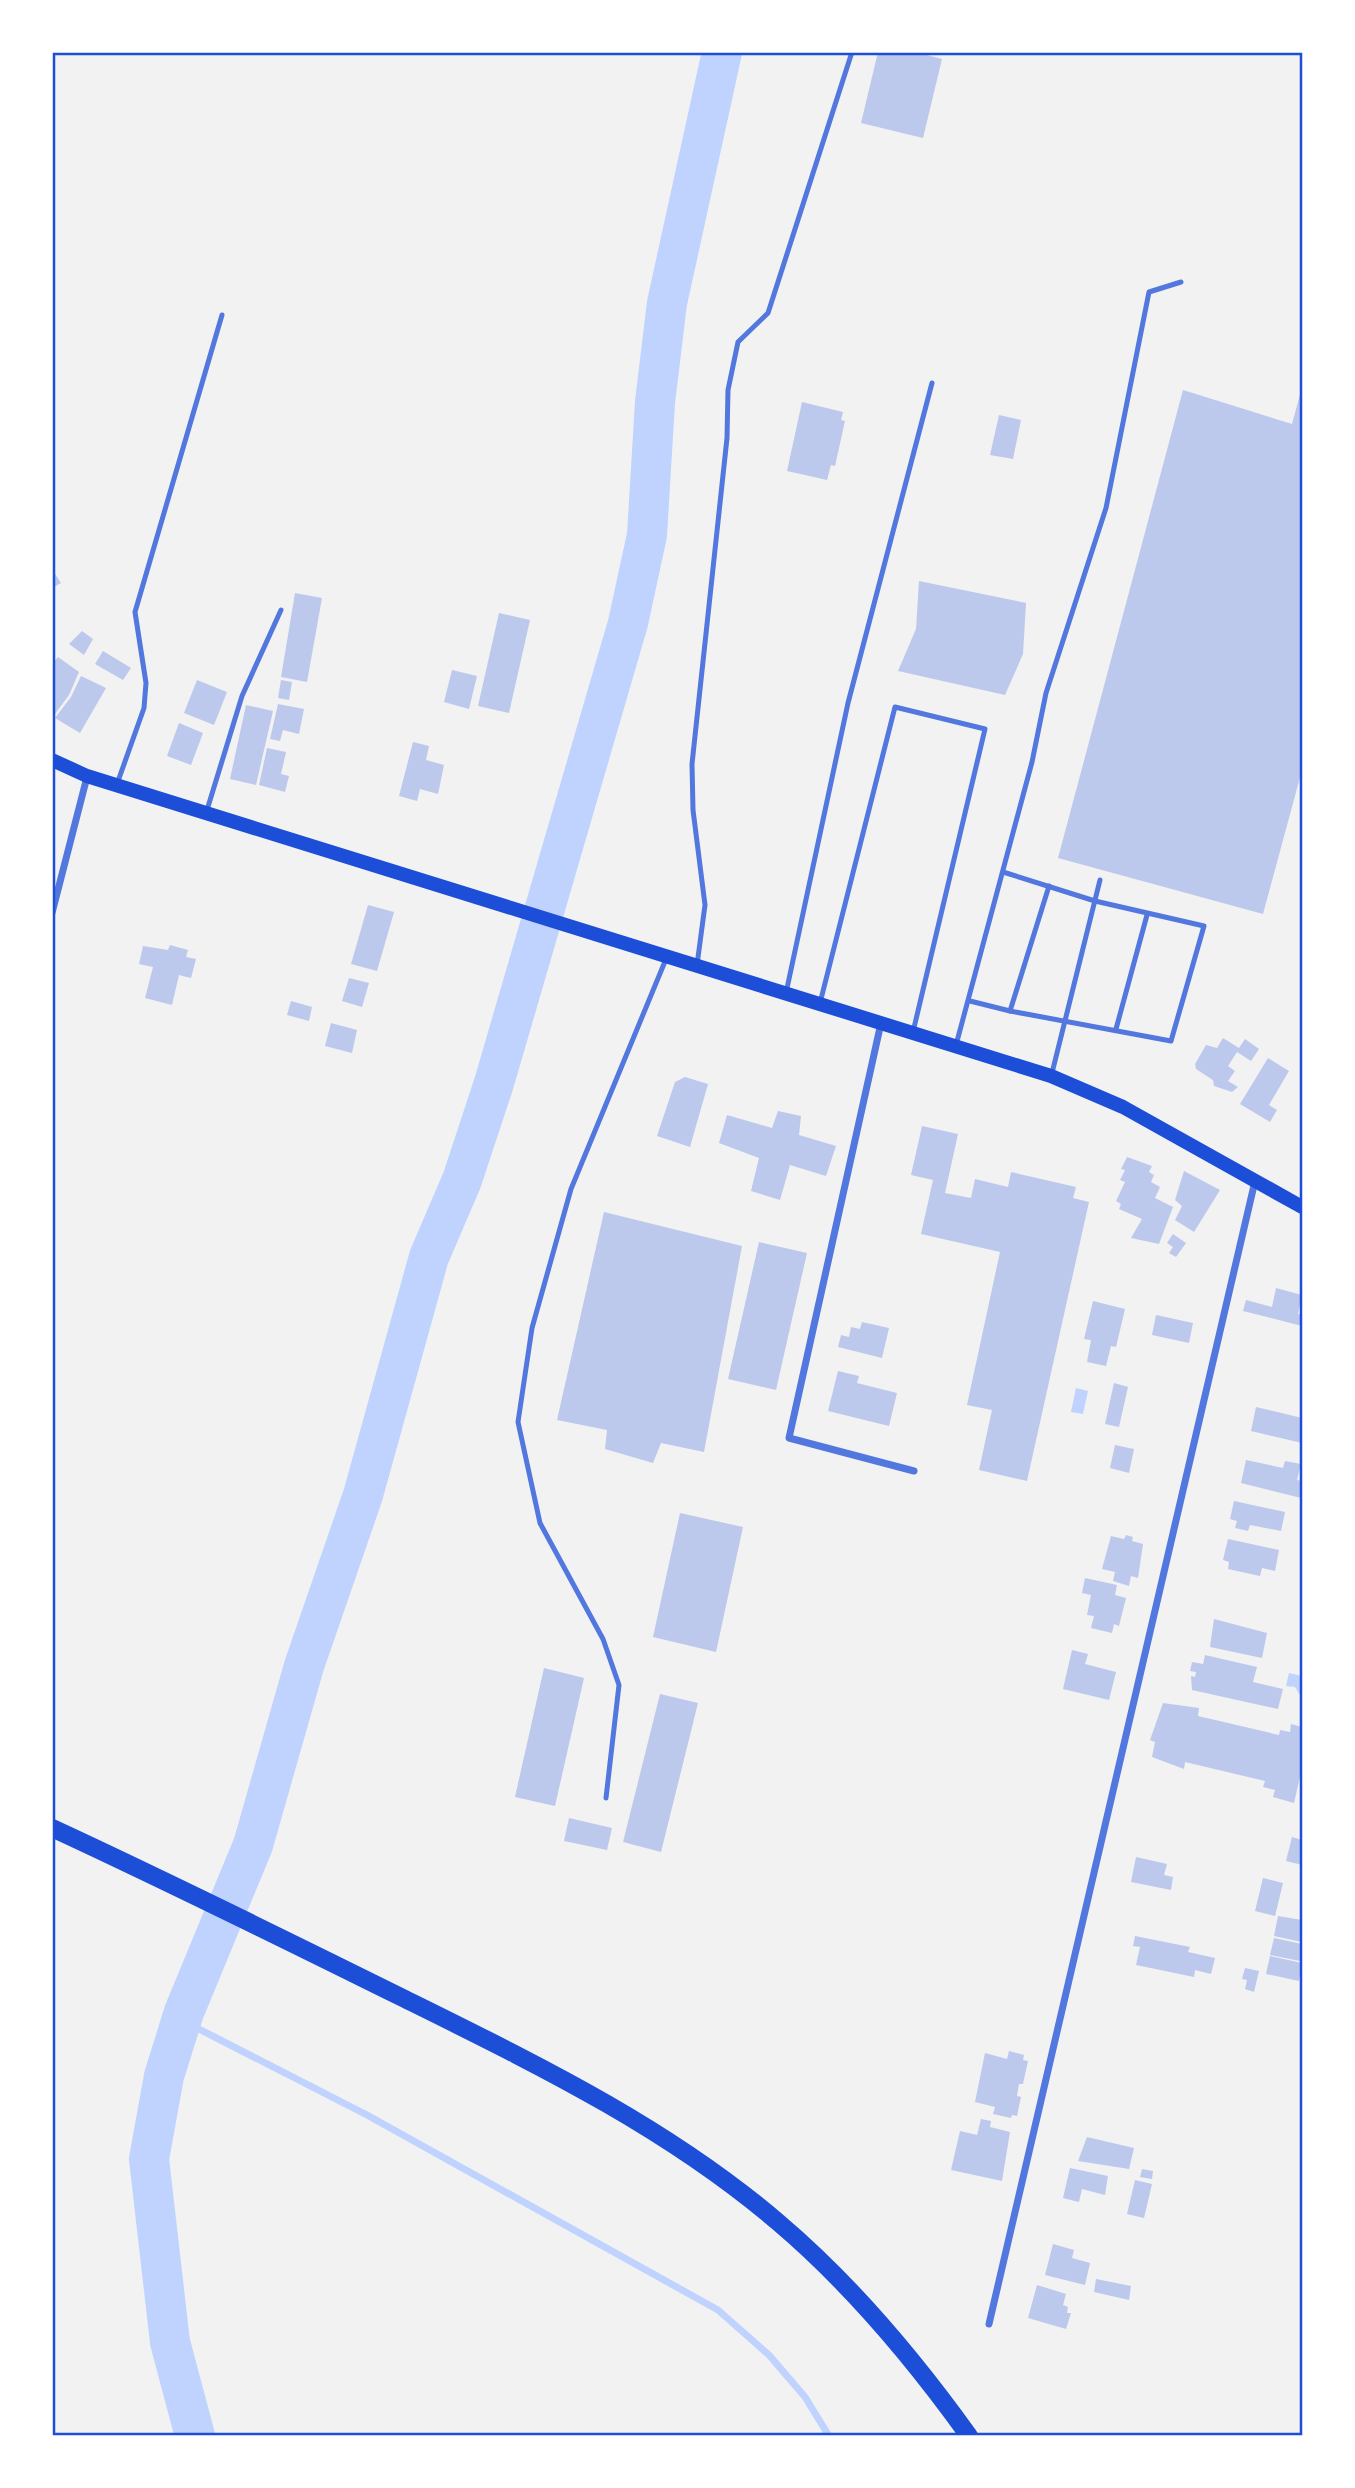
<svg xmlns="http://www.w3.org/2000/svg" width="1355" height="2488" viewBox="0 0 1355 2488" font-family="'Titillium Web',sans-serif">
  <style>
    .water { fill: #bfd3fe }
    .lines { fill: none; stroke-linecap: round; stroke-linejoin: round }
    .stream { stroke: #bfd3fe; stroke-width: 7 }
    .river { stroke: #bfd3fe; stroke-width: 40 }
    .building { fill: #bdc9ec }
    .service { stroke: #5277de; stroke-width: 5 }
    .minor { stroke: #5277de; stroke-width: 7 }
    .secondary { stroke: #1d4ed8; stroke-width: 14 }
    .trunk { stroke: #1d4ed8; stroke-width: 18 }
    .neatline { fill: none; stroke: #1d4ed8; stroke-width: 2.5 }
  </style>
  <rect width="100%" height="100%" fill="#f2f2f2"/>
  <g class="water">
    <polygon points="1076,1388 1088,1391 1083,1414 1071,1412"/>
    <polygon points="1289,1673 1302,1676 1301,1697 1295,1687 1286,1686"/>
  </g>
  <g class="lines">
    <polyline class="stream" points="184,2012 197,2028 367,2115 718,2310 769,2355 805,2397 829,2436"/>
    <polyline class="river" points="195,2436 170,2342 149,2159 164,2076 184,2012 253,1845 304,1666 363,1495 429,1257 462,1180 494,1083 628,623 647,535 655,402 667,303 722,52"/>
  </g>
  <g class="building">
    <polygon points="878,52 915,52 942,59 923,138 861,123"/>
    <polygon points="1302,387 1302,770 1263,914 1058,858 1183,390 1292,424"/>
    <polygon points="802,402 843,412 841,420 845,421 835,466 831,465 827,480 787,471"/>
    <polygon points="999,415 1021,420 1013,459 990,455"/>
    <polygon points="52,569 61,583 52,588"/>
    <polygon points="919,581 1026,603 1023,654 1005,695 898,671 916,629"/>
    <polygon points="295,593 322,598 307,682 281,677"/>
    <polygon points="499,613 530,620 509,713 478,706"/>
    <polygon points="82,631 93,639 84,655 69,644"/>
    <polygon points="103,651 131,668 123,680 95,664"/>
    <polygon points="58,657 79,672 69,695 52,718 52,664"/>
    <polygon points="452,670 477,676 469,709 444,702"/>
    <polygon points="81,676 106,688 80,733 55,718 71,697"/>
    <polygon points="197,680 227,692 214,725 184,713"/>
    <polygon points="281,680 292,682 289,700 278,698"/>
    <polygon points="278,704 304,709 299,734 283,730 280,741 270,739"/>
    <polygon points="246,705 273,711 256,785 230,779"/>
    <polygon points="179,723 203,733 191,765 167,756"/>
    <polygon points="413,742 429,746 426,760 444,765 438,794 420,789 417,801 399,796"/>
    <polygon points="267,748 286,752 281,774 289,776 285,792 259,785"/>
    <polygon points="368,905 394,912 377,971 351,964"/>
    <polygon points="170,945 188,950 186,957 196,959 191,978 179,975 172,1005 145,998 153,967 139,964 143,946 168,950"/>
    <polygon points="349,978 369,983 362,1007 342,1001"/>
    <polygon points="291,1001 312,1007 309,1021 287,1015"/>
    <polygon points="331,1023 357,1030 352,1053 325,1046"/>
    <polygon points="1223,1038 1239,1048 1245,1039 1259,1049 1251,1061 1237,1052 1228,1066 1235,1071 1228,1081 1238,1087 1232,1092 1214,1086 1213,1080 1196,1069 1195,1064 1206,1045 1217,1048"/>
    <polygon points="1268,1058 1289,1071 1269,1105 1277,1110 1270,1122 1240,1104"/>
    <polygon points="685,1077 708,1084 690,1147 657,1136 675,1082"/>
    <polygon points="778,1111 801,1116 799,1135 836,1146 826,1176 790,1165 780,1200 751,1191 759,1158 719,1143 727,1115 772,1128"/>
    <polygon points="922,1126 958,1134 945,1193 971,1198 975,1179 1008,1187 1011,1172 1076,1187 1073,1198 1089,1202 1027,1481 979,1470 992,1410 967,1405 1000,1252 921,1234 933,1180 911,1175"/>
    <polygon points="1127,1157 1152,1166 1149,1172 1154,1175 1151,1182 1160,1187 1155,1198 1173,1207 1159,1244 1131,1238 1142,1219 1119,1209 1121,1204 1116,1201 1125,1182 1120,1180 1125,1170 1121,1169"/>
    <polygon points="1184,1171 1220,1190 1194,1232 1175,1220 1182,1206 1175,1200"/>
    <polygon points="604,1212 742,1246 704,1452 661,1443 653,1463 605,1449 607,1430 557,1420"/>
    <polygon points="1173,1234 1186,1243 1176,1257 1169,1253 1173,1247 1167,1243"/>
    <polygon points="759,1242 807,1253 776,1390 728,1379"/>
    <polygon points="1276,1288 1302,1295 1298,1314 1302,1315 1302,1326 1243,1311 1246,1300 1272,1307"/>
    <polygon points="1093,1301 1125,1309 1116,1347 1111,1346 1106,1366 1087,1362 1091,1340 1084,1339"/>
    <polygon points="1156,1315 1193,1323 1189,1343 1152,1335"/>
    <polygon points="862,1322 889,1328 882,1358 838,1347 841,1335 849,1337 851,1327 860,1329"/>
    <polygon points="838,1371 859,1376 857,1383 897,1393 889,1426 828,1411"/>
    <polygon points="1114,1383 1128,1387 1119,1427 1105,1424"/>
    <polygon points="1256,1407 1302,1418 1302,1443 1251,1431"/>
    <polygon points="1115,1445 1134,1449 1129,1473 1110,1468"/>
    <polygon points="1246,1460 1283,1468 1285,1461 1301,1464 1297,1480 1302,1481 1301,1498 1241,1483"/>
    <polygon points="1234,1501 1285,1512 1281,1531 1250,1525 1248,1531 1235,1528 1237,1521 1230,1519"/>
    <polygon points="680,1513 743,1527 716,1652 653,1637"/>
    <polygon points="1126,1535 1133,1537 1132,1541 1143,1544 1138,1578 1131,1576 1129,1586 1113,1581 1115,1572 1102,1569 1111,1536 1124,1539"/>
    <polygon points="1228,1539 1279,1550 1275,1571 1262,1568 1260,1576 1228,1569 1229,1562 1223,1560"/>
    <polygon points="1085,1578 1117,1585 1115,1595 1126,1598 1119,1626 1114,1624 1112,1633 1091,1628 1094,1616 1087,1615 1091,1595 1082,1593"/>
    <polygon points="1214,1619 1267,1633 1262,1658 1210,1647"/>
    <polygon points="1072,1650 1088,1654 1085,1664 1116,1672 1109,1700 1063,1689"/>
    <polygon points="1205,1655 1257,1667 1253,1682 1283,1689 1278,1709 1192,1690 1191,1676 1195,1677 1196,1672 1190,1671 1192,1662 1203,1664"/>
    <polygon points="544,1668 584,1678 555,1806 515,1797"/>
    <polygon points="660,1694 698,1703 661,1852 623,1842"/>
    <polygon points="1163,1703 1199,1708 1198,1716 1279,1735 1280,1730 1290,1732 1291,1724 1302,1727 1302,1768 1294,1803 1273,1797 1275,1790 1263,1787 1265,1781 1185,1762 1184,1769 1152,1757 1155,1742 1150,1740"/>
    <polygon points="569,1818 612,1828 607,1850 564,1841"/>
    <polygon points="1292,1837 1302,1840 1302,1865 1286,1861"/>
    <polygon points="1136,1857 1167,1864 1164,1875 1173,1877 1171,1890 1131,1882"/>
    <polygon points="1263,1878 1283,1883 1275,1916 1255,1911"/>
    <polygon points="1278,1916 1302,1920 1302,1942 1274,1936"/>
    <polygon points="1135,1936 1190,1947 1188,1952 1215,1958 1211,1974 1195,1970 1194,1977 1136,1965 1140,1947 1133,1946"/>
    <polygon points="1274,1938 1302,1944 1300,1961 1270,1955"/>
    <polygon points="1270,1956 1302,1963 1299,1981 1266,1974"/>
    <polygon points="1245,1968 1259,1971 1254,1992 1245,1989 1247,1980 1242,1979"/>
    <polygon points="1009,2051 1024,2055 1023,2060 1028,2061 1023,2084 1019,2084 1017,2096 1021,2097 1017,2116 1012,2115 1011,2118 993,2114 995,2107 975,2102 985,2053 1007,2059"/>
    <polygon points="981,2119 991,2121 990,2127 1010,2132 1002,2181 951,2170 960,2131 977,2135"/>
    <polygon points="1087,2137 1134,2148 1129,2169 1078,2161"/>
    <polygon points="1070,2168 1108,2176 1105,2195 1082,2189 1079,2202 1063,2198"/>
    <polygon points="1142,2169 1153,2171 1152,2179 1140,2177"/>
    <polygon points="1135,2180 1152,2184 1144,2218 1127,2214"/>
    <polygon points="1053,2244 1074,2250 1072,2258 1090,2263 1085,2285 1045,2275"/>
    <polygon points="1096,2279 1131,2286 1129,2300 1094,2292"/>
    <polygon points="1037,2285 1066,2294 1063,2305 1068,2307 1067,2313 1071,2313 1066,2329 1028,2318"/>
  </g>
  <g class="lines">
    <g class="service">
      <polyline points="117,784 144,708 146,683 135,612 222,315"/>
      <polyline points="207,810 242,696 281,610"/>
      <polyline points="1003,872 1095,901 1204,926 1171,1041 1010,1011"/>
      <polyline points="697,965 705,905 693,810 692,764 727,438 728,390 738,342 768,313 852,52"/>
      <polyline points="786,993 848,703 932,383"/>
      <polyline points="970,1001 1010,1011 1049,886"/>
      <polyline points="820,1003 895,707 985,729 913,1032"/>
      <polyline points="1116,1029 1147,915"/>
      <polyline points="956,1045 1032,762 1046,693 1106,508 1149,292 1181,282"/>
      <polyline points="1052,1073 1100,880"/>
      <polyline points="606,1798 619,1685 603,1639 540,1523 518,1422 532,1328 571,1189 666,959"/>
    </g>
    <g class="minor">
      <polyline points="52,913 87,777"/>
      <polyline points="881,1023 789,1438 914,1471"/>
      <polyline points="989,2324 1255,1181"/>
    </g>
    <polyline class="secondary" points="52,760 87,776 1051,1076 1123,1107 1302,1207"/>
    <path class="trunk" d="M52,1828C171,1883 288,1941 405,1999C536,2064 667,2127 779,2223C852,2285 913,2358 969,2436"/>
  </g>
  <rect width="1355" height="2488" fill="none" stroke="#ffffff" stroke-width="108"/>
  <rect x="54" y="54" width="1247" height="2380" class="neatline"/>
</svg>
